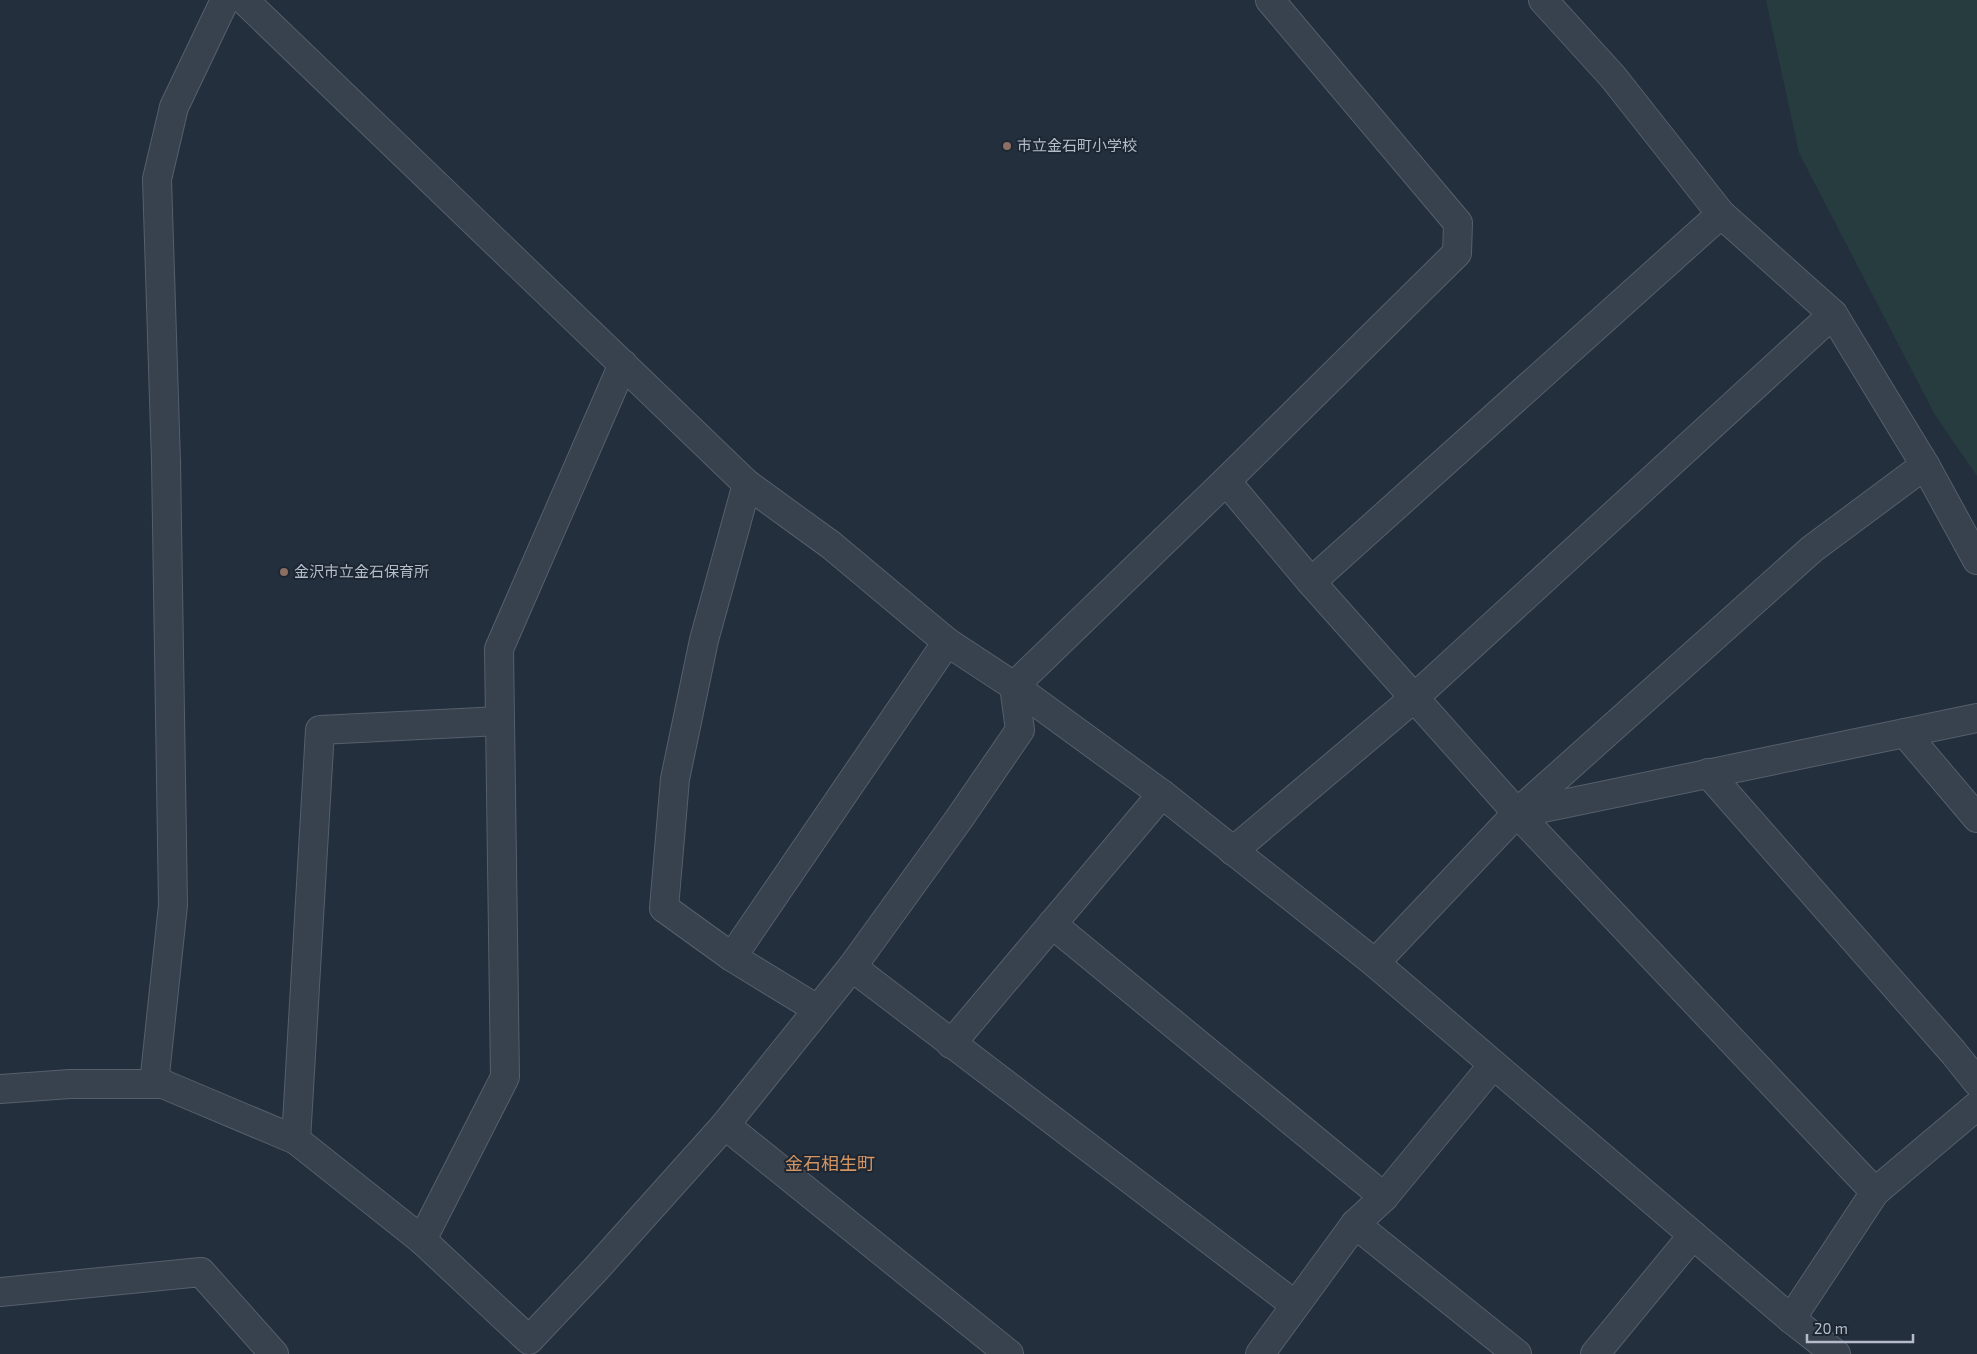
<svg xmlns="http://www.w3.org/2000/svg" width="1977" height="1354" viewBox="0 0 1977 1354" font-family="'Exo 2','Noto Sans JP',sans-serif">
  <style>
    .green { fill: #263c3f }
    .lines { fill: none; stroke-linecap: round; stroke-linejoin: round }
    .minor-casing { stroke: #565f6c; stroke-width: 30 }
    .minor { stroke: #38414e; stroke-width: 28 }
    .education-dot { fill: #8d6e63; stroke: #1d2633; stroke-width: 2 }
    .labels { text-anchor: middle; stroke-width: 4; stroke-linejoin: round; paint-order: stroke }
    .poi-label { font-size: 15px; fill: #b4bcc9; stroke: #1d2633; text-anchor: start }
    .quarter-label { font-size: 18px; fill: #d59563; stroke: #1d2633 }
  </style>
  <rect width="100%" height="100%" fill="#242f3e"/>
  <polygon class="green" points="1766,0 1977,0 1977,476 1935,415 1799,153"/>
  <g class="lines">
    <defs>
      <g id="minor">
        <polyline points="244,0 747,484 831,545 947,642 1014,686 1162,794 1375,963 1791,1319 1836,1354"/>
        <polyline points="1543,0 1613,77 1721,214 1833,314 1925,465 1977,560"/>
        <polyline points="1226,481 1311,582 1517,813 1875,1192"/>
        <polyline points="747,484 704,640 675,779 664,908 732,957 817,1009"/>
        <polyline points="1311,582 1721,214"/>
        <polyline points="1905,733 1977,818"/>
        <polyline points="1708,773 1953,1052 1977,1082"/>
        <polyline points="1519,813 1977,718"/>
        <polyline points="1233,851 1414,698 1833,314"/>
        <polyline points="1052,924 1384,1197"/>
        <polyline points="732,957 947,642"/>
        <polyline points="1375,963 1517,813 1812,549 1925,465"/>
        <polyline points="852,967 1295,1305"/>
        <polyline points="951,1044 1162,794"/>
        <polyline points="154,1084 173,905 166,462 157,179 174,107 225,0"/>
        <polyline points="0,1089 70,1084 163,1084 296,1140 422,1240 529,1340 595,1270 725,1125 852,967 959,819 1020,730 1014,686 1226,481 1457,253 1458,223 1270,0"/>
        <polyline points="725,1125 1009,1354"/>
        <polyline points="296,1140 320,730 500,721"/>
        <polyline points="1355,1224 1517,1354"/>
        <polyline points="422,1240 505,1077 499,649 623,364"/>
        <polyline points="0,1292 201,1272 274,1354"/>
        <polyline points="1791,1319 1875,1192 1977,1106"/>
        <polyline points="1260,1354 1355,1224 1384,1197 1493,1065"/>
        <polyline points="1595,1354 1693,1235"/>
      </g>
    </defs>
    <use href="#minor" class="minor-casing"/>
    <use href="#minor" class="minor"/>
  </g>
  <g class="education-dot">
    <circle cx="1007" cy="146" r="5"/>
    <circle cx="284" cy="572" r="5"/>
  </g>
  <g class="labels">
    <g class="poi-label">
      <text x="1017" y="151">市立金石町小学校</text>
      <text x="294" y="577">金沢市立金石保育所</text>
    </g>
    <g class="quarter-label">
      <text x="830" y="1170">金石相生町</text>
    </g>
  </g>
  <path d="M1807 1334v8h106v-8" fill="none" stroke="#b4bcc9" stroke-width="2.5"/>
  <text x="1814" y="1334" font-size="15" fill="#b4bcc9" stroke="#1d2633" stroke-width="4" paint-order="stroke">20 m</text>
</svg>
